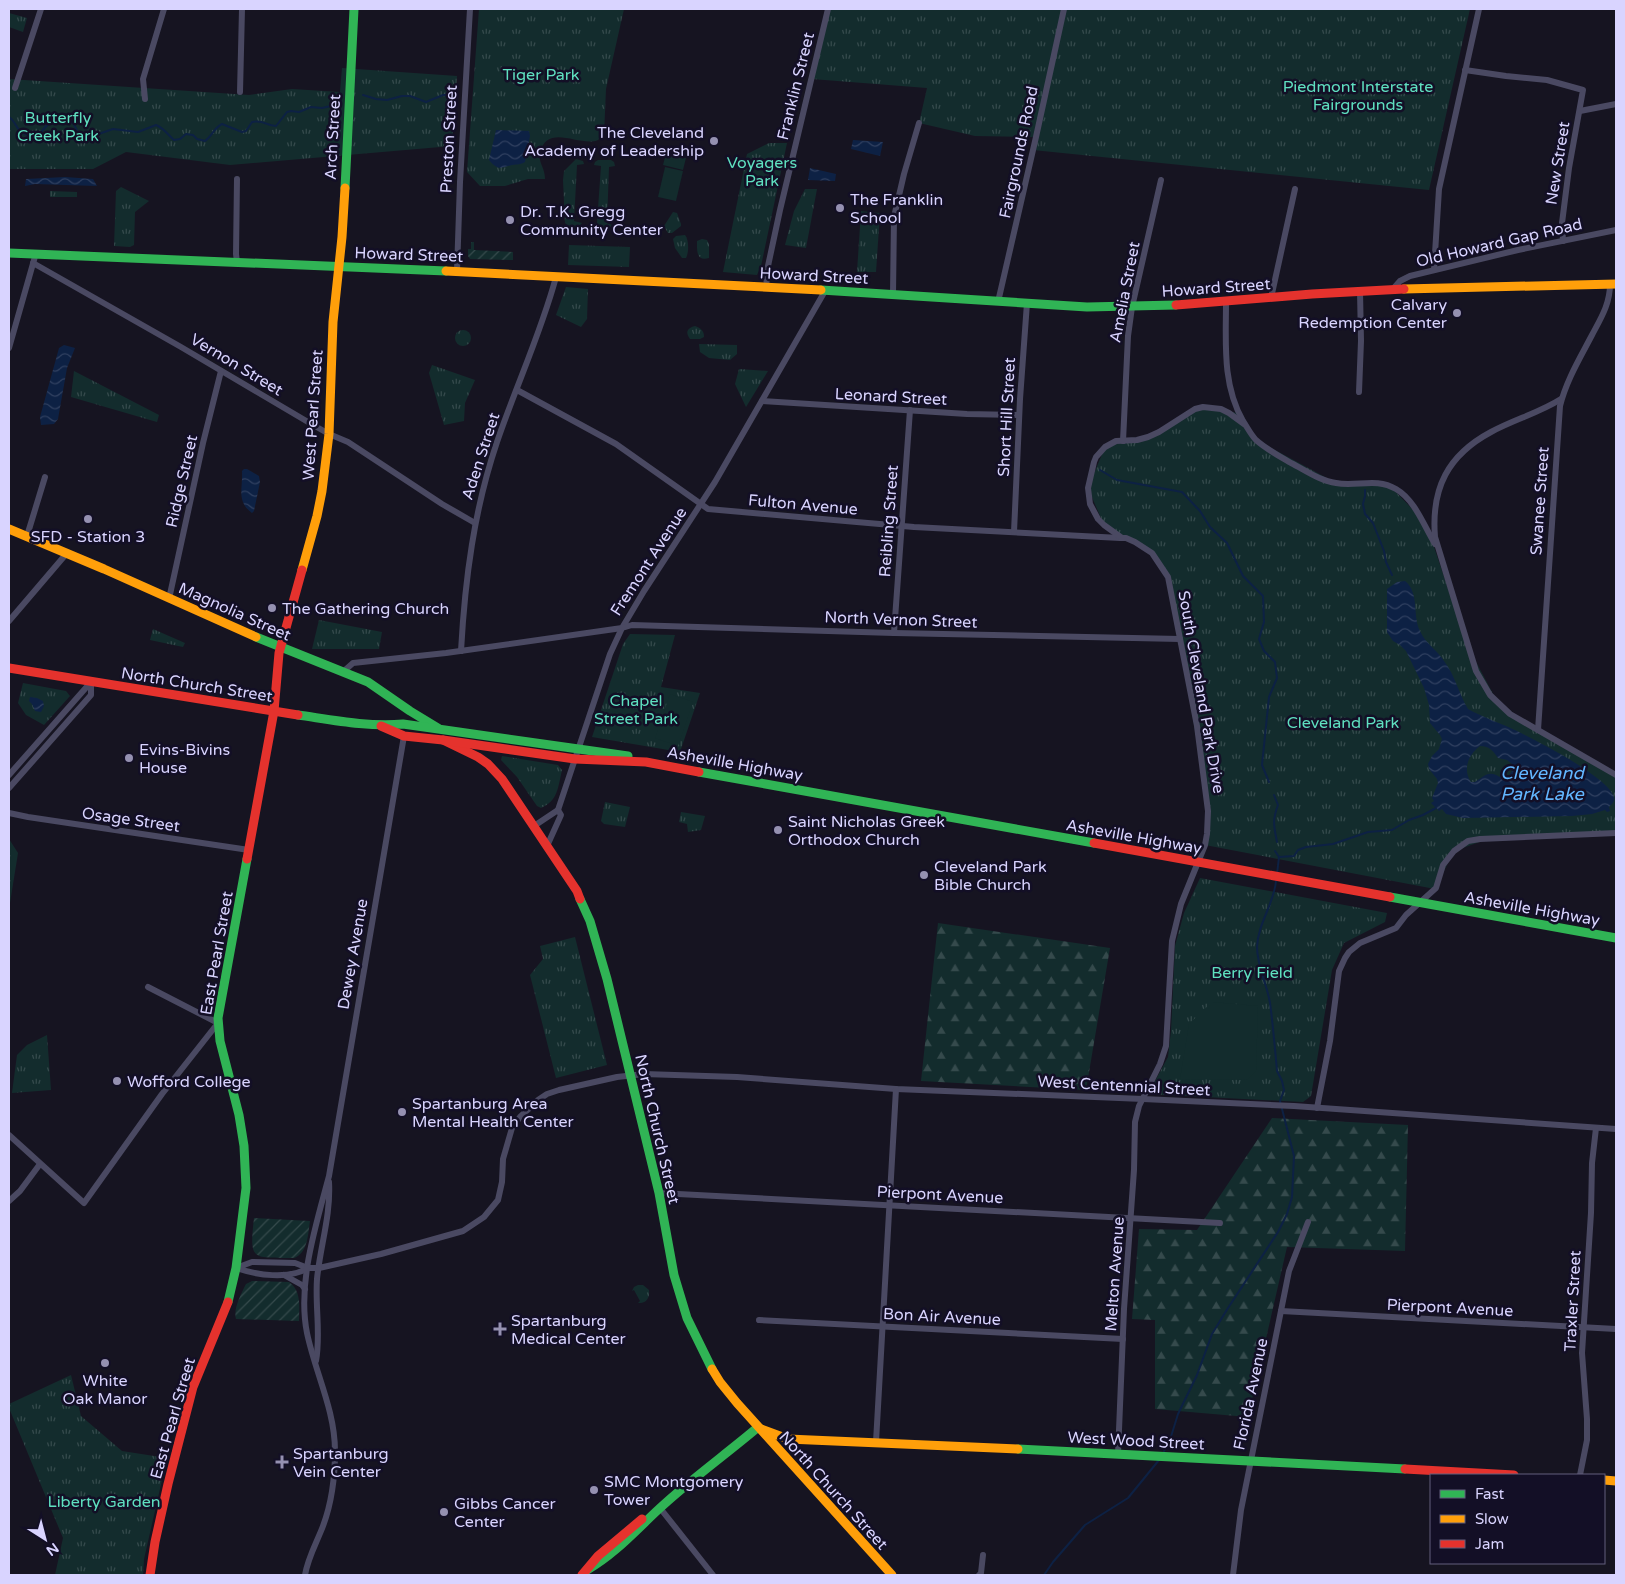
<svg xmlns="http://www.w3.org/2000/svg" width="1625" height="1584" viewBox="0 0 1625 1584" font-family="'Varela Round',sans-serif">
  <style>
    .grass { fill: url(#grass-tufts) }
    .forest { fill: url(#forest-firs) }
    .garden { fill: url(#garden-furrows) }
    .pitch { fill: #132c2d }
    .water { fill: url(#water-waves); fill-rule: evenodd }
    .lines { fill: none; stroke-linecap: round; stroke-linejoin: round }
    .stream { stroke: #0d2144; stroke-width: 2 }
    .street { stroke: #4a4962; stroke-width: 6 }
    .fast { stroke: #30b455; stroke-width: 9 }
    .slow { stroke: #ff9f0a; stroke-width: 9 }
    .jam { stroke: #e5322d; stroke-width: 9 }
    .poi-dot { fill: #9591b1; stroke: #130f26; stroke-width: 2 }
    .labels { text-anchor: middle; stroke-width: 5; stroke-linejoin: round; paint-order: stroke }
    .park-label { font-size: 16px; fill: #5fe0c0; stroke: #130f26 }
    .street-label { font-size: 16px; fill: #d9d4ff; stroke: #130f26 }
    .poi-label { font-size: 16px; fill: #d9d4ff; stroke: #130f26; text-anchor: start }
    .water-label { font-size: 18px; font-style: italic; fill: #62b6ff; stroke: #130f26 }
  </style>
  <defs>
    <pattern id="grass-tufts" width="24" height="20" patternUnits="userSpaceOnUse" patternTransform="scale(1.25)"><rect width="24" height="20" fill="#132c2d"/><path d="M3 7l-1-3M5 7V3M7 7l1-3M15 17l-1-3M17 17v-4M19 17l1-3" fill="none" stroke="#354a4c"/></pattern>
    <pattern id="forest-firs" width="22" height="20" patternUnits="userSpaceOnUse" patternTransform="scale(1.25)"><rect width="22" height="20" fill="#132c2d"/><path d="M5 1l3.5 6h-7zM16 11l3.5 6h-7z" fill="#354a4c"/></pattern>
    <pattern id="garden-furrows" width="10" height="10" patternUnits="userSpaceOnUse" patternTransform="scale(1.25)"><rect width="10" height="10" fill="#132c2d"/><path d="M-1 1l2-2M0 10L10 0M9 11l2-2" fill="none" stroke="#354a4c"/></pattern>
    <pattern id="water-waves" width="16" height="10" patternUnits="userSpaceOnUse" patternTransform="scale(1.25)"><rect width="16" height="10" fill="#0d2144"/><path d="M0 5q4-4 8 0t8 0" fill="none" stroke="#304060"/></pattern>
  </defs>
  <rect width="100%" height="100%" fill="#161421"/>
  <g class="grass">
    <path d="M479,9H624L606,89L604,135C602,136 600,138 598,140C581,148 547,122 540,153C538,163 545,167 545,179H528L505,186H480L467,172Z"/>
    <polygon points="828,9 1470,9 1429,190 1033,150 1036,137 975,136 919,123 927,88 812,79"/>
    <polygon points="9,13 27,18 23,32 9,27"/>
    <polygon points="342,68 457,76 452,146 230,165 126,152 93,169 9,169 9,79 249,95 292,89 340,92"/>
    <polygon points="769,143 787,143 761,266 757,275 723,272 747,154"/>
    <polygon points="576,159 583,161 584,164 577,165 574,221 582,223 577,228 569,227 565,223 563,180 564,171"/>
    <polygon points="598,160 611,160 614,162 615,166 609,167 607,223 612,225 608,229 595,228 592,224 597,223 601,166 594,165 595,162"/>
    <polygon points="121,187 149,201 135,212 134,245 130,247 114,246 116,191"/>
    <polygon points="805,189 817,189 806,248 785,245 794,211"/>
    <polygon points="50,191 77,192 77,197 50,197"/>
    <polygon points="861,211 880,213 876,272 857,272"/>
    <polygon points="673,212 677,213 681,224 681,226 672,233 668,233 664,226"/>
    <path d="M685,235C689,240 689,252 686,258H682L675,248L673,239L676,236Z"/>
    <path d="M702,239L707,240L709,244V258C696,262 697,250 697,241Z"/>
    <polygon points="569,245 630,247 629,267 568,265"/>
    <polygon points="566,287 588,289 587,319 581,327 556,315"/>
    <path d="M695,326C700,328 704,330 704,337L700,339H690C685,332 687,328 695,326Z"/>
    <circle cx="463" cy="338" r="8"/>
    <polygon points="699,344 737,345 737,354 730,360 709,358 700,352"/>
    <polygon points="432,365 475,380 465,403 464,421 444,425 429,373"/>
    <polygon points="739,369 768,371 746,407 735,384"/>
    <polygon points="74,371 159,415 157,422 71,397"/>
    <polygon points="1203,407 1238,413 1255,439 1336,483 1389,485 1418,515 1431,538 1467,645 1499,705 1616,776 1616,833 1491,838 1454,851 1435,889 1205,845 1206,795 1170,584 1152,553 1104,525 1088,488 1105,447 1159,432"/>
    <polygon points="319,620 382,632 379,649 312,649"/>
    <polygon points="153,629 185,643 183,647 150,640"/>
    <polygon points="630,634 675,635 661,687 700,693 680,752 592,737 623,644"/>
    <polygon points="23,683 66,691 70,696 44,725 26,715 18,703"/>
    <path d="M502,756L558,765L562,770C558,787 558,801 541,808L537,806L517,777L501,760Z"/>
    <polygon points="605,802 630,807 625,827 604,824 601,821"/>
    <polygon points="681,812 705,816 701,830 688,832 687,824 679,822"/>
    <polygon points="9,839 18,853 9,909"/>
    <polygon points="1200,878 1387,913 1385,922 1344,943 1332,970 1311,1096 1303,1102 1148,1094 1168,1057 1171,1031 1175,946 1184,913"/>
    <polygon points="575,937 607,1065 556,1078 530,975 543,959 540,946"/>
    <polygon points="47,1035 51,1090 12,1093 17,1055 27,1045"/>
    <path d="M638,1285H643L649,1290C650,1298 646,1304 638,1303L640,1301L634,1290L632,1291L634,1287Z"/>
    <polygon points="71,1375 81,1416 122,1451 167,1458 144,1559 143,1575 55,1575 63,1538 9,1408 9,1404"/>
  </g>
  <g class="forest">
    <polygon points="938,923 1110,948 1086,1090 921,1081"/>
    <polygon points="1272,1118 1408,1125 1405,1251 1287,1247 1248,1417 1155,1409 1155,1320 1132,1319 1139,1229 1197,1230"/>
  </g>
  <g class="garden">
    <polygon points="471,242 474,242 474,250 513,252 513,260 470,259 468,256 468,249 471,249"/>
    <path d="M254,1218L310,1221C308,1234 308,1253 294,1258C252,1257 249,1262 254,1218Z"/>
    <path d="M252,1281L289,1282C302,1291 299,1308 299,1321L236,1319C233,1309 241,1294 246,1284Z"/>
  </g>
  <g class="pitch">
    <polygon points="666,153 686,158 683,170 663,165"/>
    <polygon points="665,167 683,171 676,201 658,197"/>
    <polygon points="670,694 693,702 678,746 655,738"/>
    <polygon points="613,711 637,716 635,728 611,724"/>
    <polygon points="1212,1002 1258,1006 1256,1071 1247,1080 1180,1079 1189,1024"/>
  </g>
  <g class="water">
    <path d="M496,130L529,131L530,136L525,162C520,165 518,164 512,165C501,168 498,171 489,160Z"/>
    <polygon points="853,140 883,142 880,156 851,149"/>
    <polygon points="810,168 836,174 835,181 808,180"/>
    <polygon points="65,177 93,179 97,186 35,184 25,186 26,179"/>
    <polygon points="64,345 75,348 67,368 58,419 54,424 41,425 40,417 59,348"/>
    <path d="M244,469H247L259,476L260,482L254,511L252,513C236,501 243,489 242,471Z"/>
    <path d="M1405,581C1420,593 1412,615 1420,631C1425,643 1437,650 1444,661C1455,675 1459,694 1468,709C1484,718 1501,723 1517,731C1537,741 1608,777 1614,797C1615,802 1612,804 1609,807L1610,811L1607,812L1605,810L1592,814L1572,816L1463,818L1446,814L1442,809L1439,811L1431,803L1434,801L1432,798L1438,783L1437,779L1429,769L1428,764L1432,756L1439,749L1442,739L1440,735L1430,723L1429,705L1424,688L1406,651L1400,645L1393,641L1387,632V589L1397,582ZM1480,746C1490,746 1493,751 1498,758L1507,760L1512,764L1513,769L1508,777L1502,778C1489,770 1487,774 1475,782H1471C1462,769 1469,754 1480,746Z"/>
    <polygon points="30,697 37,698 43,701 44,706 41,712 35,711 32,704 29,701"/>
  </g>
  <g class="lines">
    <g class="stream">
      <polyline points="363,95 376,99 387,100 402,96 410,96 426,102 443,95 453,95"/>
      <path d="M9,117C16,121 17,133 27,135C30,136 36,134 40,133L51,121L63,118L73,123L79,134L87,138L113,129L138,132L156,125C165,129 167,134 174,140L180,139L186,134L193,135L197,139L205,141C212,136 214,128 222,124L242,132L246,131L252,122C264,119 265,126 276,126L287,112L291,111L299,112L311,107L322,108L331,106"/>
      <polyline points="1100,470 1117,480 1182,492 1200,511 1210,527 1227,543 1243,576 1263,596 1264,622 1259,639 1264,651 1275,662 1277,678 1269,697 1262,765 1269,782"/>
      <polyline points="1365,490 1365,496 1363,504 1365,514 1373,523 1384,551 1386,562 1392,575"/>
      <path d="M1274,795L1278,805C1272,821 1274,826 1277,842"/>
      <polyline points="1275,851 1279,857 1277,874"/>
      <polyline points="1279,857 1294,856 1298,850 1306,847 1333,844 1368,832 1392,830 1409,820 1423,815 1436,808"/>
      <path d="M1164,1451L1169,1443L1178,1414L1197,1375L1212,1334L1228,1308L1278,1232L1287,1214L1292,1197L1294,1156L1280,1101L1284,1090L1282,1081L1277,1071C1275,1048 1273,1025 1270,1003C1267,984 1257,966 1257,947C1258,923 1274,904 1276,881"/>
      <polyline points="1044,1575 1053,1562 1085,1525 1128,1498 1159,1460"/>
    </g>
    <g class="street">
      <polyline points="1465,70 1506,76 1547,80 1583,90 1569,168 1562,223 1563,241"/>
      <polyline points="15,88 41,9"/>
      <polyline points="240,92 242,9"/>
      <polyline points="145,99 143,79 164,9"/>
      <polyline points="1580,111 1616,104"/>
      <polyline points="237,179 236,254 237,262"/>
      <polyline points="33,263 181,347 308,422 329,434 348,442 442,504 475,523"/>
      <polyline points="1434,270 1439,189 1479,9"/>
      <polyline points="457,271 460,182 470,9"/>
      <polyline points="766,287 768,266 780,210 828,9"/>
      <polyline points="1393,289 1400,281 1410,276 1518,250 1616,230"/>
      <polyline points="893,294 894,217 904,174 919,123"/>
      <polyline points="1271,298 1295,189"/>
      <polyline points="998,302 1036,137 1064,9"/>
      <path d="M1226,302C1226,343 1222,384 1243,421C1247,427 1251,435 1256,440C1266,449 1279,456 1291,463C1305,470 1320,481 1336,483C1357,487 1376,477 1396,489C1415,500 1424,526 1435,544"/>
      <polyline points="9,348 36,253"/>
      <polyline points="517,390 616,444 708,509 914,527 1120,538"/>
      <polyline points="1359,392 1361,341 1360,291"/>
      <path d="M1561,399C1539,413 1515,419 1491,432C1448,455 1431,488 1435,537L1476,671L1490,695L1510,714L1616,775"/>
      <polyline points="762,401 967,414 1019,415"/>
      <polyline points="1123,441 1128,336 1132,307 1161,180"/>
      <polyline points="1014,532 1020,399 1027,303"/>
      <polyline points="27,536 45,477"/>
      <polyline points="169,599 203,443 221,371"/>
      <polyline points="9,621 67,553"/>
      <polyline points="894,633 910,410"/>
      <path d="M461,651C465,579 474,510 497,442C516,386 541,333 556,277"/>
      <polyline points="344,671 353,663 446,653 622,628 644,591 715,482 825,291"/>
      <path d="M1538,730L1560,406C1566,381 1580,358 1592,335C1601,318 1610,304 1610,284"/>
      <polyline points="9,775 91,682"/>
      <polyline points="9,788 91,695 91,682"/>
      <polyline points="9,813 28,817 249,850"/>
      <polyline points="534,826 558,810 610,654 622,628 632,625 894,633 1180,639"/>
      <polyline points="547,846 561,815 558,810"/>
      <polyline points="1317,1108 1330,1041 1339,971 1345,958 1349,952 1360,943 1396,928 1406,915 1436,888 1443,865 1454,851 1468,841 1480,839 1616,833"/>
      <polyline points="9,1135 84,1203 162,1094 218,1023 148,987"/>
      <polyline points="659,1193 1220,1223"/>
      <polyline points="9,1201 20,1191 40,1164"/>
      <path d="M308,1268C288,1280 257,1275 236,1268L252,1262L295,1263L308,1268H319L381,1254L463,1231L484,1217L498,1200L502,1182L503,1159L512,1128L520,1117L538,1100L547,1094L559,1090L617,1077L644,1074L737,1077L896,1089L1143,1099L1294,1106L1616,1129"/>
      <polyline points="284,1275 302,1285 305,1289"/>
      <polyline points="1281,1311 1616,1329"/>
      <polyline points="759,1320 1123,1339"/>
      <path d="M316,1361C321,1334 315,1307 317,1279C320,1247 331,1215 329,1182"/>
      <polyline points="876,1442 896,1089"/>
      <polyline points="1118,1454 1124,1309 1134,1170 1135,1122 1139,1106 1160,1064 1166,1046 1172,941 1181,904 1205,845 1207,834 1208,811 1197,726 1168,577 1152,553 1135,542 1126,538 1122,538 1104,525 1098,519 1090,504 1088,488 1094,462 1096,457 1105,447 1116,441 1137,440 1148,437 1159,432 1195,409 1203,407 1221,409 1229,413 1244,424"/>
      <polyline points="1580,1475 1587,1440 1587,1419 1582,1353 1591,1213 1592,1163 1596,1128"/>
      <polyline points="660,1508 713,1575"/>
      <path d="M305,1575C308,1557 317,1542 323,1526C332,1502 335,1476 335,1451C335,1410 315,1372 307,1333C297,1283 316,1225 329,1176L404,736"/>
      <polyline points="979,1575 981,1573 983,1555"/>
      <polyline points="1233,1575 1241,1510 1289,1271 1308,1222"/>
    </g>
    <g class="fast">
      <polyline points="345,188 354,9"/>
      <polyline points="9,253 446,271"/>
      <polyline points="821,290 1087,307 1176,305"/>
      <polyline points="256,637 368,682 410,711 438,728"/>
      <path d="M298,715C333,720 367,727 403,724L628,756"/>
      <polyline points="699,772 1094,843"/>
      <polyline points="1390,897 1616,938"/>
      <polyline points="580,899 590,921 607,979 659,1193 674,1275 687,1318 712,1369"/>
      <polyline points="228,1302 236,1268 246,1188 244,1146 239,1115 220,1041 218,1018 247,859"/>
      <polyline points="1018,1449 1405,1469"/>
      <path d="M587,1570C615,1554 636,1530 660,1508C690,1480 725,1455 757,1428L761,1429"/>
    </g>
    <g class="slow">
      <polyline points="446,271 821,290"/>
      <polyline points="1404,289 1616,284"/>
      <polyline points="9,529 104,569 256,637"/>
      <polyline points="302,570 317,516 322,491 329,434 333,322 342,237 345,188"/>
      <polyline points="712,1369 720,1382 737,1403 892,1575"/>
      <polyline points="761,1429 788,1439 1018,1449"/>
      <polyline points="1604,1480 1616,1481"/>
    </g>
    <g class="jam">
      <polyline points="1176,305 1312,294 1404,289"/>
      <polyline points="9,668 298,715"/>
      <polyline points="381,726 404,736 443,740 478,757 488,764 502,779 577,891 580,899"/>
      <polyline points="443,740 575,759 646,762 699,772"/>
      <polyline points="1094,843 1390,897"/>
      <polyline points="247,859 274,711 279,653 302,570"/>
      <polyline points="1405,1469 1514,1475"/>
      <polyline points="150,1575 155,1542 168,1484 193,1387 228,1302"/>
      <polyline points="582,1575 598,1556 642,1519"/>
    </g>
  </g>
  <g class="poi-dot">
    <circle cx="714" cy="141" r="5"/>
    <circle cx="840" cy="208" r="5"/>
    <circle cx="510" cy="220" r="5"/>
    <circle cx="1457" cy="313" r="5"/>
    <circle cx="88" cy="519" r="5"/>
    <circle cx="272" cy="608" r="5"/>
    <circle cx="129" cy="758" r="5"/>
    <circle cx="778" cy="830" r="5"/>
    <circle cx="924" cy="875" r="5"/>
    <circle cx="117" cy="1081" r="5"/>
    <circle cx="402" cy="1112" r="5"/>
    <path d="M497.5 1321.5h5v5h5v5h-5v5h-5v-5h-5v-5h5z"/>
    <circle cx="105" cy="1363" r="5"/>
    <path d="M279.5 1454.5h5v5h5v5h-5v5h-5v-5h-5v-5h5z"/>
    <circle cx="594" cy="1490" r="5"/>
    <circle cx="444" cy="1512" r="5"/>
  </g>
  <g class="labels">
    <g class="park-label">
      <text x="541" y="80">Tiger Park</text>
      <text x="1358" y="92">Piedmont Interstate<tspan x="1358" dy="18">Fairgrounds</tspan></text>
      <text x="58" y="123">Butterfly<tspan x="58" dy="18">Creek Park</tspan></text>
      <text x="762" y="168">Voyagers<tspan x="762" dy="18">Park</tspan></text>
      <text x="636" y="706">Chapel<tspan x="636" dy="18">Street Park</tspan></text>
      <text x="1343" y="728">Cleveland Park</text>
      <text x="1252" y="978">Berry Field</text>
      <text x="104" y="1507">Liberty Garden</text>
    </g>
    <g class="street-label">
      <text transform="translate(795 86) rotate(-76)" y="6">Franklin Street</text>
      <text transform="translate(332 137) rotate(-87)" y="6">Arch Street</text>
      <text transform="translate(448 139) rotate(-87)" y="6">Preston Street</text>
      <text transform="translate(1018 152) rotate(-78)" y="6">Fairgrounds Road</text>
      <text transform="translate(1557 163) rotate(-81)" y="6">New Street</text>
      <text transform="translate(1499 242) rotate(-13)" y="6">Old Howard Gap Road</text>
      <text transform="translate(409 254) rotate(2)" y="6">Howard Street</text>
      <text transform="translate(814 275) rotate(3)" y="6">Howard Street</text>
      <text transform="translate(1216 287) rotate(-4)" y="6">Howard Street</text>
      <text transform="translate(1124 292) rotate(-79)" y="6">Amelia Street</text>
      <text transform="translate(237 364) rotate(31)" y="6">Vernon Street</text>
      <text transform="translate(891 396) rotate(3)" y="6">Leonard Street</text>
      <text transform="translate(312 415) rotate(-86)" y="6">West Pearl Street</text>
      <text transform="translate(1006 417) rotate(-87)" y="6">Short Hill Street</text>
      <text transform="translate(480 456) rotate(-72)" y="6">Aden Street</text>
      <text transform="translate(181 481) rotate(-77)" y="6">Ridge Street</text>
      <text transform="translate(1539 501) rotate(-86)" y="6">Swanee Street</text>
      <text transform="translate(803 504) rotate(5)" y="6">Fulton Avenue</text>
      <text transform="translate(888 521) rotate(-86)" y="6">Reibling Street</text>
      <text transform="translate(648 561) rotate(-57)" y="6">Fremont Avenue</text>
      <text transform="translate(235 611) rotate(24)" y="6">Magnolia Street</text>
      <text transform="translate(901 619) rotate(2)" y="6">North Vernon Street</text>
      <text transform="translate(197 684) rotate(9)" y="6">North Church Street</text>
      <text transform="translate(1202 692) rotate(80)" y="6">South Cleveland Park Drive</text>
      <text transform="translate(735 763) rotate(10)" y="6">Asheville Highway</text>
      <text transform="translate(131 819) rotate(8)" y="6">Osage Street</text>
      <text transform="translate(1134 836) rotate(10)" y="6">Asheville Highway</text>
      <text transform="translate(1532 908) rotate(10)" y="6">Asheville Highway</text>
      <text transform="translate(216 953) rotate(-80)" y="6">East Pearl Street</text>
      <text transform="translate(352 954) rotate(-80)" y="6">Dewey Avenue</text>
      <text transform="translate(1124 1085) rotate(3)" y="6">West Centennial Street</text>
      <text transform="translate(658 1129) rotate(77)" y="6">North Church Street</text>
      <text transform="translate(940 1194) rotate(3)" y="6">Pierpont Avenue</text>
      <text transform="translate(1114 1274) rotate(-86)" y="6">Melton Avenue</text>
      <text transform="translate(1572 1301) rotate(-87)" y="6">Traxler Street</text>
      <text transform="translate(1450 1307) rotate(3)" y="6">Pierpont Avenue</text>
      <text transform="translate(942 1316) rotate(3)" y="6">Bon Air Avenue</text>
      <text transform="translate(1250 1394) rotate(-78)" y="6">Florida Avenue</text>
      <text transform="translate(172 1418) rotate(-74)" y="6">East Pearl Street</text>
      <text transform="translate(1136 1440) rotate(3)" y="6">West Wood Street</text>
      <text transform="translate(834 1490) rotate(48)" y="6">North Church Street</text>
    </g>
    <g class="poi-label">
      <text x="704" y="138" text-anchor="end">The Cleveland<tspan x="704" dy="18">Academy of Leadership</tspan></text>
      <text x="850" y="205">The Franklin<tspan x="850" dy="18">School</tspan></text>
      <text x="520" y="217">Dr. T.K. Gregg<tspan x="520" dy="18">Community Center</tspan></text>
      <text x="1447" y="310" text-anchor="end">Calvary<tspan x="1447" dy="18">Redemption Center</tspan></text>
      <text x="88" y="542" text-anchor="middle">SFD - Station 3</text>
      <text x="282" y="614">The Gathering Church</text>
      <text x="139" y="755">Evins-Bivins<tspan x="139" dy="18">House</tspan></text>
      <text x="788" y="827">Saint Nicholas Greek<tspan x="788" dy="18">Orthodox Church</tspan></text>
      <text x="934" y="872">Cleveland Park<tspan x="934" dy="18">Bible Church</tspan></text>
      <text x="127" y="1087">Wofford College</text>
      <text x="412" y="1109">Spartanburg Area<tspan x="412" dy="18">Mental Health Center</tspan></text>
      <text x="511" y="1326">Spartanburg<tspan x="511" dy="18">Medical Center</tspan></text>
      <text x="105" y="1386" text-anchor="middle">White<tspan x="105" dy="18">Oak Manor</tspan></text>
      <text x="293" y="1459">Spartanburg<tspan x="293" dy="18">Vein Center</tspan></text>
      <text x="604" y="1487">SMC Montgomery<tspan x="604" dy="18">Tower</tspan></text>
      <text x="454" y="1509">Gibbs Cancer<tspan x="454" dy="18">Center</tspan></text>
    </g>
    <g class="water-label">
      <text x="1542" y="779">Cleveland<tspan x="1542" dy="21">Park Lake</tspan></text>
    </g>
  </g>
  <rect width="1625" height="1584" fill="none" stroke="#d9d4ff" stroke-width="20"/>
  <rect x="1430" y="1474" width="175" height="90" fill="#130f26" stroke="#625e7d"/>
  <rect x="1440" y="1490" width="25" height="8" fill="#30b455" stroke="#625e7d"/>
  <text x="1475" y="1499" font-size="15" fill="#d9d4ff">Fast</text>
  <rect x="1440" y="1515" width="25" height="8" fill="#ff9f0a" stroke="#625e7d"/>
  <text x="1475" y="1524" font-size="15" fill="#d9d4ff">Slow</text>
  <rect x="1440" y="1540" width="25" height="8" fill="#e5322d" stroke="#625e7d"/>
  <text x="1475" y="1549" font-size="15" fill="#d9d4ff">Jam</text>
  <g transform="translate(45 1539) rotate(144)" stroke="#130f26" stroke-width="4" paint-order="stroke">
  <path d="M0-4L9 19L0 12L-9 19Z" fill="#d9d4ff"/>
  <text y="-8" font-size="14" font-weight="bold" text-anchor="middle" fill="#d9d4ff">N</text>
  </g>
</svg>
